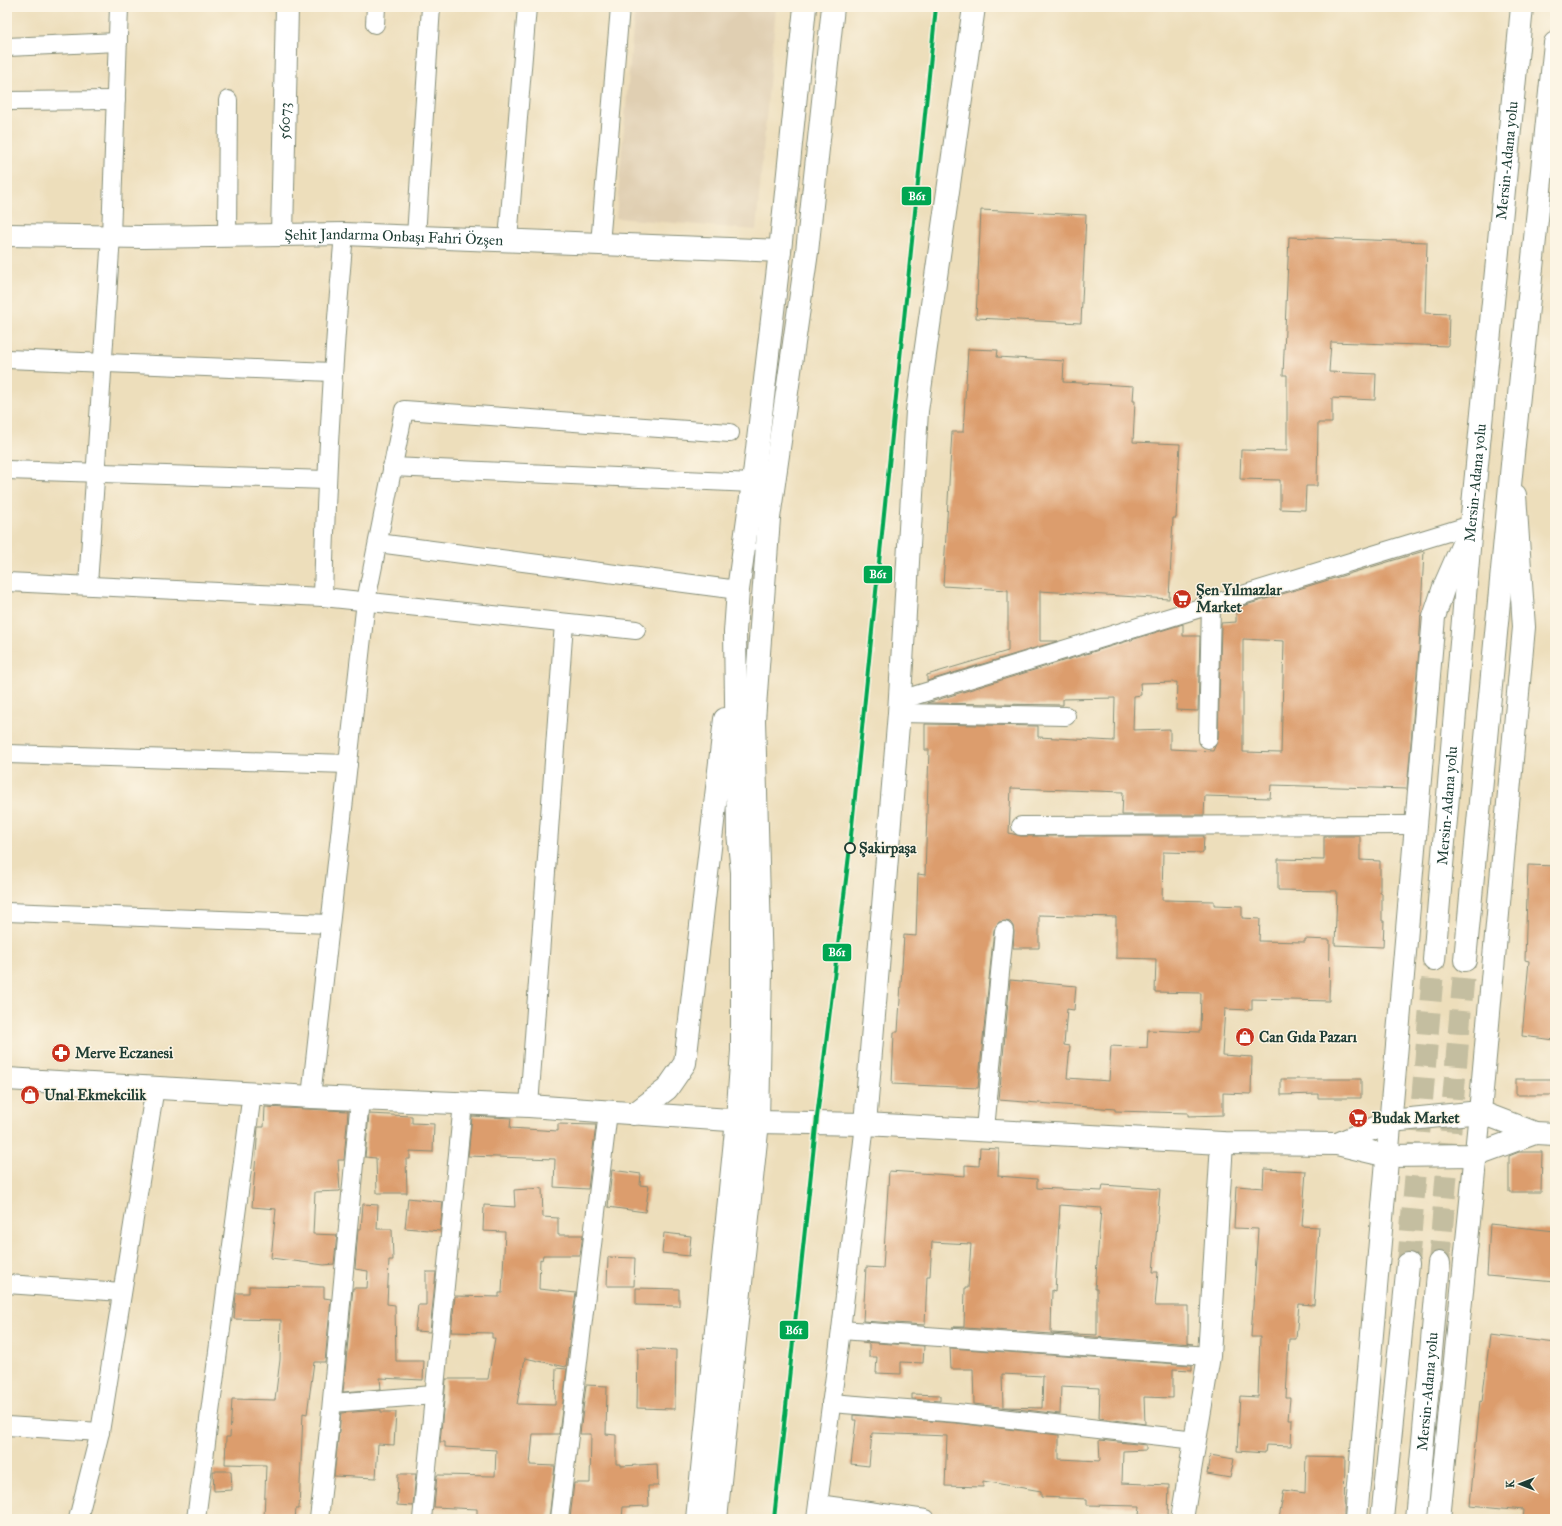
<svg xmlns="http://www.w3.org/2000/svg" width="1562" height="1526" viewBox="0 0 1562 1526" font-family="'IM FELL Great Primer',serif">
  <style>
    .built { fill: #e0cfb2 }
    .building { fill: #dc9d6d; fill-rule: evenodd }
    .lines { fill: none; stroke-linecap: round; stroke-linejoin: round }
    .highway-tunnel { stroke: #c4bea0; stroke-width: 22; stroke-dasharray: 22 11; stroke-linecap: butt }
    .street-casing { stroke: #868e78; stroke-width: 20 }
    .secondary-casing { stroke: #868e78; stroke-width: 24 }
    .highway-casing { stroke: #868e78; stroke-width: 24 }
    .street { stroke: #fff; stroke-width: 18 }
    .secondary { stroke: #fff; stroke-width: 22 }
    .highway { stroke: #fff; stroke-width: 22 }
    .rail-1-casing { stroke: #fcf5e5; stroke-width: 7 }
    .rail-1 { stroke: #00a651; stroke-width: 4 }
    .stop-dot { fill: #fcf5e5; stroke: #1f3d34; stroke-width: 2 }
    .labels { text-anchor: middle; stroke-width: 3; stroke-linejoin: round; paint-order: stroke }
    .street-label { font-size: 15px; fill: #1f3d34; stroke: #fcf5e5 }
    .poi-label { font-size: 15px; font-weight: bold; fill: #1f3d34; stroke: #fcf5e5; text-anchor: start }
    .stop-label { font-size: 15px; font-weight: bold; fill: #1f3d34; stroke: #fcf5e5; text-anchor: start }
    .line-badge { stroke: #fcf5e5; stroke-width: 1.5 }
    .badge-label { font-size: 11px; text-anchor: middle; font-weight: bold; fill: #fff }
  </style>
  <rect width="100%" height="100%" fill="#fcf5e5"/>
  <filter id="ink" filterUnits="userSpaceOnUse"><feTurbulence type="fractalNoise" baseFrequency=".025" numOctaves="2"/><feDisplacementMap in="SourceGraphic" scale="8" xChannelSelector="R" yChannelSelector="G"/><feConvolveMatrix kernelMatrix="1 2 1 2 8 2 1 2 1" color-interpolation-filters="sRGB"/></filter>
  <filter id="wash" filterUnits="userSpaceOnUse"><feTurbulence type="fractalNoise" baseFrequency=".012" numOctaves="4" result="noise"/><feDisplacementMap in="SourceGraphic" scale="16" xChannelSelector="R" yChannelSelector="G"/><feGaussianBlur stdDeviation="0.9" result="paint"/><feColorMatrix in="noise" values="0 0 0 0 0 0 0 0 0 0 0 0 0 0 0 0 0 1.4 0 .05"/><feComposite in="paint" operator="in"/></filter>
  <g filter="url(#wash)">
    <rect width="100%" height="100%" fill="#eddebb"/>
    <polygon class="built" points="635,7 776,7 756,230 616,218"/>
    <g id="blocks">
      <g class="building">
        <polygon points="981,210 1086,215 1081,323 976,318"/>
        <polygon points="1289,237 1427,242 1425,313 1449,314 1448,346 1331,342 1329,372 1376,374 1375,400 1332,398 1332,423 1318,423 1317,486 1306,486 1305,510 1280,509 1280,480 1240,479 1241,450 1287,451 1287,375 1283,375"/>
        <polygon points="968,349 998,350 997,357 1064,361 1063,382 1134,386 1133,401 1135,401 1133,442 1180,444 1176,518 1173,518 1169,599 1040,591 1040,641 1058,641 927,681 927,675 1008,651 1008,590 943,586 952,432 963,432"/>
        <path d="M1424,551L1419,650L1407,789L1271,785L1270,798L1205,796L1204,815H1122L1123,792L1011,788L1009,833L1021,836H1204L1203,853L1163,852L1162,900L1214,901V905L1242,906V918L1260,919L1259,941L1305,942V939L1330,940L1329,1001L1252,999V1010L1225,1009L1222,1055L1252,1057L1251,1094L1223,1093V1115L1188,1116V1113L1115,1111V1109L999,1100L1010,980L1076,986L1074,1010L1067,1009L1064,1045L1070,1046L1067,1078L1109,1081L1111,1046L1147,1048L1148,1030L1200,1032L1201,993L1155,992L1156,959L1116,958V917L1039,915V948H1013L1014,932L1013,926L1010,922L1005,921L999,922L994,930L978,1088L892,1084L894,1032H898L904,935L916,936L918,874L925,875L929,750H925V724L1038,726V737L1114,741L1115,698L1063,699V705L927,703L1183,624V636H1200L1198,711L1176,710L1177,682L1140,683L1141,695L1134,696L1133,730L1170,729V749L1213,751L1218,739L1221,623L1236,622V608ZM1243,639L1284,641L1281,753L1243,752Z"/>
        <polygon points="1324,836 1360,836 1360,860 1380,861 1380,893 1382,893 1382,921 1384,921 1383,947 1335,945 1337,891 1278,890 1278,859 1324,860"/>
        <polygon points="1528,865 1555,866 1555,1040 1522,1036 1529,961 1525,960"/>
        <polygon points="1281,1079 1361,1079 1361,1098 1318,1098 1318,1094 1281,1095"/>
        <rect x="1516" y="1079" width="39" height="16"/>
        <polygon points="265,1107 348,1111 344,1160 338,1160 340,1191 315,1192 313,1234 337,1235 334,1264 324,1265 271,1258 276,1209 252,1207 258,1127 264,1127"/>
        <polygon points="369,1114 412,1116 412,1123 434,1124 433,1152 410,1151 410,1159 406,1159 407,1193 377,1193 376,1158 365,1157"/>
        <polygon points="472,1116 511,1118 510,1128 558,1131 558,1124 596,1125 588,1189 554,1187 555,1159 468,1156"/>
        <path d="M980,1148L999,1149L998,1176L1037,1179V1188L1102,1191L1103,1185L1160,1189L1153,1272H1158L1155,1306H1188V1343L1193,1344L952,1327H964L965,1288H968L971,1244L932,1242L930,1276H927L925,1325L863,1321L866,1267L883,1268L889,1171L965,1176V1165L979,1166ZM1060,1205L1101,1208L1095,1289H1097V1335L1051,1333L1052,1290L1055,1291Z"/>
        <polygon points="1519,1152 1542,1152 1541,1192 1509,1192 1509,1156"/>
        <polygon points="1264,1169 1306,1171 1302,1226 1319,1227 1314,1305 1299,1304 1296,1339 1289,1339 1286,1398 1290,1398 1288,1420 1292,1420 1291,1446 1266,1445 1265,1453 1237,1451 1240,1396 1258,1397 1260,1337 1251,1337 1258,1229 1234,1228 1236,1186 1263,1188"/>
        <polygon points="612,1170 641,1174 640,1185 649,1186 645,1212 608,1207"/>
        <polygon points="542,1188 543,1217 558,1218 558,1235 583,1235 580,1255 543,1255 542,1260 540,1259 539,1289 576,1293 566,1367 525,1358 517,1404 555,1405 556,1368 567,1369 559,1434 533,1434 530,1465 555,1466 549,1519 477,1519 477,1509 434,1507 437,1475 495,1476 496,1450 445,1447 445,1442 440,1442 446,1379 488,1379 495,1338 492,1338 492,1333 451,1332 455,1296 499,1297 499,1293 502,1293 505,1232 483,1231 484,1205 515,1207 514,1190"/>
        <polygon points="408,1198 443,1202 440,1231 405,1228"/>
        <polygon points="363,1204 378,1205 377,1229 392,1229 393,1260 389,1260 387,1304 395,1305 396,1361 424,1361 423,1380 380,1378 381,1389 343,1392 353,1288 367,1288 368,1271 355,1269 358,1229 361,1229"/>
        <polygon points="1490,1224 1555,1231 1555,1282 1487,1276"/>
        <polygon points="664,1233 691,1236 689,1256 662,1253"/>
        <polygon points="608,1257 635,1258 634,1286 607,1286"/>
        <polygon points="426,1272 436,1272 430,1332 415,1331 418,1305 426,1305"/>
        <polygon points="249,1286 324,1287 324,1298 331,1299 325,1362 314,1362 307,1414 303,1413 299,1509 296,1509 295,1519 264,1519 266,1465 225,1464 226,1437 230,1437 232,1399 275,1400 280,1360 281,1320 234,1319 236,1293 249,1293"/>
        <polygon points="636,1288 679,1289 679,1306 636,1305"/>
        <polygon points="1490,1335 1555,1343 1555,1519 1523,1519 1524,1510 1470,1505 1480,1401 1482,1402"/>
        <polygon points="862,1342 924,1346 923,1363 901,1362 901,1374 876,1373 877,1357 869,1357 869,1344 862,1343"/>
        <polygon points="638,1348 676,1350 675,1409 637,1408"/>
        <path d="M950,1348L1192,1365V1370L1173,1369V1398L1144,1397L1145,1424L1099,1418L1100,1388L1061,1386L1060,1414L974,1404L973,1369H951ZM1002,1374L1043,1376L1042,1408L1003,1407Z"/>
        <polygon points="586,1385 607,1386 606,1434 616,1435 616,1464 621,1464 621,1466 657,1464 658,1486 648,1486 649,1506 623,1507 622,1519 570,1519 574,1483 590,1483 591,1434 580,1434"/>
        <polygon points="912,1394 940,1395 940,1401 912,1399"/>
        <polygon points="381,1410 381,1412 396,1412 394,1445 378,1444 376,1478 334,1476 341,1413"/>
        <polygon points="853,1415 956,1423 1059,1435 1059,1459 1100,1461 1099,1440 1146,1445 1146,1450 1123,1451 1122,1483 1169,1485 1168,1516 1139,1515 1140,1506 1087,1505 1087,1499 1041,1497 1041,1491 983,1481 983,1487 945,1486 947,1436 872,1433 869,1466 851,1464 856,1420 853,1420"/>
        <polygon points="1210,1455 1234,1459 1230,1478 1207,1474"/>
        <polygon points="1306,1456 1345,1457 1344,1519 1279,1519 1284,1490 1305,1493"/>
        <polygon points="213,1471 231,1471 232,1490 214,1491"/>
        <polygon points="398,1474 416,1474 413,1506 397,1505"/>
      </g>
    </g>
  </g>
  <g filter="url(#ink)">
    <use href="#blocks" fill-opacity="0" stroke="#868e78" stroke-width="1"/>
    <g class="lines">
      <g class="highway-tunnel">
        <polyline points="1439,1263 1465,960"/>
        <polyline points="1408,1264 1434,960"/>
      </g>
      <defs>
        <g id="street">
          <polyline points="375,24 376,7"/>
          <polyline points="7,47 118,42"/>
          <polyline points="7,101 116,100"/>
          <polyline points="227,235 228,100"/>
          <polyline points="416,236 431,7"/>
          <polyline points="508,240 527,7"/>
          <polyline points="600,244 620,7"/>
          <polyline points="7,359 332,372"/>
          <polyline points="392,467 753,483"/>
          <polyline points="7,470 326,480"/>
          <polyline points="378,543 738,590"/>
          <polyline points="7,582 323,597 636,630"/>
          <polyline points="88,585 111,236 119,7"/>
          <path d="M323,597C326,475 333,355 344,234"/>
          <polyline points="900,700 1471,525"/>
          <polyline points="899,713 1066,716"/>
          <polyline points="1208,739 1211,605"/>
          <polyline points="7,754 348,764"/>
          <polyline points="1021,826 1416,825"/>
          <polyline points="7,912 330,924"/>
          <polyline points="311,1097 366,601 404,410 730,433"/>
          <polyline points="529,1106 564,623"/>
          <polyline points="985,1129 1004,931"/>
          <polyline points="7,1284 122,1292"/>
          <polyline points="841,1330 1209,1356"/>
          <polyline points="332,1403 434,1395"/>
          <polyline points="831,1403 957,1413 1196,1440"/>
          <polyline points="7,1426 100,1432"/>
          <polyline points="818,1504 926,1519"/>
          <polyline points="78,1519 100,1432 155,1087"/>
          <polyline points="196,1519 252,1093"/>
          <polyline points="319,1519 330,1421 360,1099"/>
          <polyline points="422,1519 463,1103"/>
          <polyline points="559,1519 608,1112"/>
          <polyline points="816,1519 841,1330 865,1124"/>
        </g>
        <g id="secondary">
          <path id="s1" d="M282,234L287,7"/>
          <path id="s2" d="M7,235L143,237L344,234L780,251"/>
          <polyline points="7,1079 311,1097 529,1106 758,1122 865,1124 1222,1143 1337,1144 1388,1156 1475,1155 1535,1133"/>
          <polyline points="634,1114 667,1089 685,1063 725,719"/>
          <polyline points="865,1124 899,713 917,411 974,7"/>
          <polyline points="1337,1144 1391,1121 1480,1112 1535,1133 1555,1134"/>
          <polyline points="697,1519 737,1120 742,1051 742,872 738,833 735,632 738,590 753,483 780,251 805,7"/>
          <polyline points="716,1519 758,1122 761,971 754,720 769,518 807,252 833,7"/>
          <polyline points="1182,1519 1209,1356 1222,1143"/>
          <polyline points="1356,1519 1434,617 1444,587 1469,530"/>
          <polyline points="1439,1519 1480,1112 1524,627 1515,495"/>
        </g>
        <g id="highway">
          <path id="s3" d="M1434,960L1471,525L1522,7"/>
          <polyline points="1465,960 1513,454 1555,43"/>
          <polyline points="1382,1519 1408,1264"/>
          <path id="s4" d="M1416,1519L1439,1263"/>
        </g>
      </defs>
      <use href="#street" class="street-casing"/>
      <use href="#secondary" class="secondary-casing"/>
      <use href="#highway" class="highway-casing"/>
      <use href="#street" class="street"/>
      <use href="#secondary" class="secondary"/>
      <use href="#highway" class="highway"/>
      <defs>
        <polyline id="rail-1" points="774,1519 817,1117 849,855 936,7"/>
      </defs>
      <use href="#rail-1" class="rail-1-casing"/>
      <use href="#rail-1" class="rail-1"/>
    </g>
  </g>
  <defs>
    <symbol id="supermarket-disc" viewBox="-11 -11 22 22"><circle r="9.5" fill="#c8321e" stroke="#fcf5e5"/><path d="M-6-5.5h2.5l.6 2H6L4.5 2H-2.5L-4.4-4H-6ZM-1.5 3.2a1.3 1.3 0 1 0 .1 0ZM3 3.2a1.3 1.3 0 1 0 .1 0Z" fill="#fff"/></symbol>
    <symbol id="shop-disc" viewBox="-11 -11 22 22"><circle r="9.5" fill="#c8321e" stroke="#fcf5e5"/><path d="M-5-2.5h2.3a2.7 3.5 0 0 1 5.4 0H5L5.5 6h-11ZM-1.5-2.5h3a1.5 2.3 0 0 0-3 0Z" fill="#fff"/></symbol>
    <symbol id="pharmacy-disc" viewBox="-11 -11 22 22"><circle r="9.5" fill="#c8321e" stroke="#fcf5e5"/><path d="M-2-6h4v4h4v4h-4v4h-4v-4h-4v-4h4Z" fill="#fff"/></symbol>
  </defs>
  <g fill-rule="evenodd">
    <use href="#supermarket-disc" x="1171" y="588" width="22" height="22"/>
    <use href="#shop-disc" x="1234" y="1026" width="22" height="22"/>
    <use href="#pharmacy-disc" x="50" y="1042" width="22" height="22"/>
    <use href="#shop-disc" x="19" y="1084" width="22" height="22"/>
    <use href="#supermarket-disc" x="1347" y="1107" width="22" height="22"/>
  </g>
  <circle class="stop-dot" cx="850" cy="848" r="5"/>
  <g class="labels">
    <g class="street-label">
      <text dy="5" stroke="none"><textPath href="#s1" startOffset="113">56073</textPath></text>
      <text dy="5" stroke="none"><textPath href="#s3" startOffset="803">Mersin-Adana yolu</textPath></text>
      <text dy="5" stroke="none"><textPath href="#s2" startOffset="387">Şehit Jandarma Onbaşı Fahri Özşen</textPath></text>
      <text dy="5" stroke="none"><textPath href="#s3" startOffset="479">Mersin-Adana yolu</textPath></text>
      <text dy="5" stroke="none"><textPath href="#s3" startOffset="155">Mersin-Adana yolu</textPath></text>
      <text dy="5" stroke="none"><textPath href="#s4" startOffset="128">Mersin-Adana yolu</textPath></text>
    </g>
    <g class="poi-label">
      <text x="1196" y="595">Şen Yılmazlar<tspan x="1196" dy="17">Market</tspan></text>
      <text x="1259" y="1042">Can Gıda Pazarı</text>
      <text x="75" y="1058">Merve Eczanesi</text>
      <text x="44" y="1100">Unal Ekmekcilik</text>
      <text x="1372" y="1123">Budak Market</text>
    </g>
    <g class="stop-label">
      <text x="859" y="853">Şakirpaşa</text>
    </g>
  </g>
  <g class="line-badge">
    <rect x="901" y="186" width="31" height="20" rx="4" fill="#00a651"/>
    <rect x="863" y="565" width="30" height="19" rx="4" fill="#00a651"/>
    <rect x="822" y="943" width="30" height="19" rx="4" fill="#00a651"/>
    <rect x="779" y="1320" width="30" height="20" rx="4" fill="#00a651"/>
  </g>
  <g class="badge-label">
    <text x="917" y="200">B61</text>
    <text x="878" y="578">B61</text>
    <text x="837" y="956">B61</text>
    <text x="794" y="1334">B61</text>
  </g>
  <rect width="1562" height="1526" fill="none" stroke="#fcf5e5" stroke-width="24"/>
  <g transform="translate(1520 1484) rotate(270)" stroke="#fcf5e5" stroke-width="3" paint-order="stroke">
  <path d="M0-3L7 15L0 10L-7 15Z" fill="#1f3d34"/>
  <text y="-6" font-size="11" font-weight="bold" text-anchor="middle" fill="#1f3d34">K</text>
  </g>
</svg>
